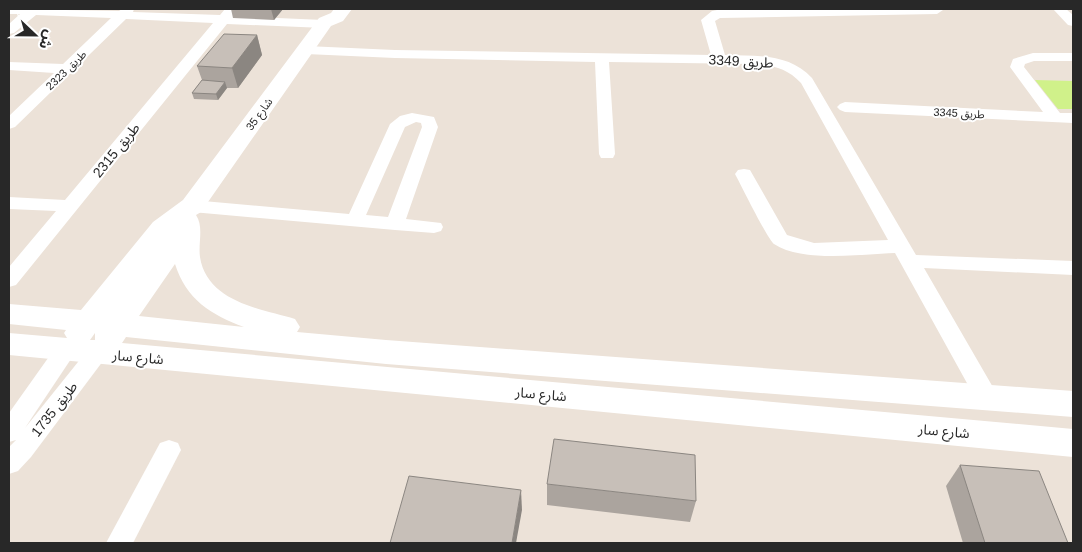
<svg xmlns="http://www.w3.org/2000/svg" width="1082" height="552" viewBox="0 0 1082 552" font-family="Arial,'Noto Sans Arabic',sans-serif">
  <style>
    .pitch { fill: #d0f18a }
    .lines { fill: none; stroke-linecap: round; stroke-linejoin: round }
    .street { fill: #fff; fill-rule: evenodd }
    .secondary { fill: #fff; fill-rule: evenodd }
    .wall { fill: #aba49e }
    .shaded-wall { fill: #8b8681 }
    .building { fill: #c7bfb8; stroke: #8b8681 }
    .labels { text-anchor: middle; stroke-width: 4; stroke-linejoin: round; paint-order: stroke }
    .far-street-label { font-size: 11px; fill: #282828; stroke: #fff }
    .street-label { font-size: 14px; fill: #282828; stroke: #fff }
  </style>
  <rect width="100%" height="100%" fill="#ece2d8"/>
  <polygon class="pitch" points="1035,80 1073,81 1073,109 1058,109"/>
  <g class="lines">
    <g class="street">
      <polygon points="9,9 119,11 122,9 134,9 133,12 220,15 225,9 238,9 233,16 324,20 331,24 324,28 227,24 16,285 9,287 9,267 56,211 9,209 9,197 65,200 213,23 126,19 15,127 9,129 9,116 54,73 9,70 9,62 63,64 111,18 36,15 14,33 9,34 9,24 20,14 9,14"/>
      <path d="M790,9L943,10L937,14L720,18L715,21L725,55C756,56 789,53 812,78L916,255L1073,261V275L924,268L994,389L998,396L994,403L986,405L978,403L895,253C861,254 803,263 774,244C768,240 741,185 735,174L738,170L744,169L750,170L787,235L814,243L888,240L801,83C787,68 773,65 753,64L609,62L615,154L613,158H601L599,154L595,62L395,58L306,54L299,50L306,46L395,50L711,55L701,20L712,11L717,10Z"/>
      <polygon points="1053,9 1066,9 1073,15 1073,26 1068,25"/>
      <polygon points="1033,53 1073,53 1073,61 1034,61 1025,64 1024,67 1060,113 1073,113 1073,123 845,112 840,110 837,107 840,104 845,102 1043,112 1010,67 1013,59"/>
      <path d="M412,113L434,117L438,127L406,219L441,223L443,227L441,231L434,233L395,230L192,212L186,210L183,206L186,202L192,200L349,214L390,124L400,116ZM416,122L421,123L422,127L388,217L366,215L405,127Z"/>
      <polygon points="66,342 74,344 77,350 25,428 90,347 98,345 106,347 109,353 31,457 18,471 9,474 9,447 16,440 9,442 9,413 58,344"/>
      <polygon points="169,440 178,443 181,450 133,543 106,543 160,443"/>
    </g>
    <path class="secondary" d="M334,9H352L343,21L331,26L201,212L196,215C204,227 198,243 200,257C207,302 261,309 295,319L300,327L297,332L386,340L1073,391V417L386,364L126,337L122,343L1073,429V457L9,355V333L67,338L64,333L66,330L9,324V304L81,310L153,222L183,200L319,18L331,13ZM175,264C186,299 211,315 244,327L139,316ZM95,333V340H90Z"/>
  </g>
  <g class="wall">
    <polygon points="231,9 283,9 274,20 233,18"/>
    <polygon points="257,35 262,55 238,88 227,88 218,100 194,99 192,93 202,80 197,66"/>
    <polygon points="960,465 1068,543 963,543 946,486"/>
    <polygon points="547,484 696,501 690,522 547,505"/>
  </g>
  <g class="shaded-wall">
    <polygon points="271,9 283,9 274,20"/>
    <polygon points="257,35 262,55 238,88 232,68"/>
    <polygon points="225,82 227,88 218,100 216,94"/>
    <polygon points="521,490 522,510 516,543 512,543"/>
  </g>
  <g class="building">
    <polygon points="224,34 257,35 232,68 197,66"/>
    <polygon points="202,80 225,82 216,94 192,93"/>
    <polygon points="554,439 695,455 696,501 547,484"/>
    <polygon points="960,465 1039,471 1068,543 985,543"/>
    <polygon points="409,476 521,490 512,543 390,543"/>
  </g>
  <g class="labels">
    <g class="far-street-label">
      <text transform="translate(66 70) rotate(-44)" y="4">طريق 2323</text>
      <text transform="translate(959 113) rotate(3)" y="4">طريق 3345</text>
      <text transform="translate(259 114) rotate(-54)" y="4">شارع 35</text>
    </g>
    <g class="street-label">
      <text transform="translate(741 61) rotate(3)" y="5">طريق 3349</text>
      <text transform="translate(116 150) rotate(-51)" y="5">طريق 2315</text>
      <text transform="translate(138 357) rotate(5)" y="5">شارع سار</text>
      <text transform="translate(541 394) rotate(5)" y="5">شارع سار</text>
      <text transform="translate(54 409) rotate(-52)" y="5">طريق 1735</text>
      <text transform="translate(944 431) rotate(5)" y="5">شارع سار</text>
    </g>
  </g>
  <rect width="1082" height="552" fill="none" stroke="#282828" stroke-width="20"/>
  <g transform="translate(35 35) rotate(112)" stroke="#ffffff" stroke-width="4" paint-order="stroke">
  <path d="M0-4L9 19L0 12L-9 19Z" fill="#282828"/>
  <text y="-8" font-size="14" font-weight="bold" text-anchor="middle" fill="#282828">ش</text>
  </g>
</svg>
